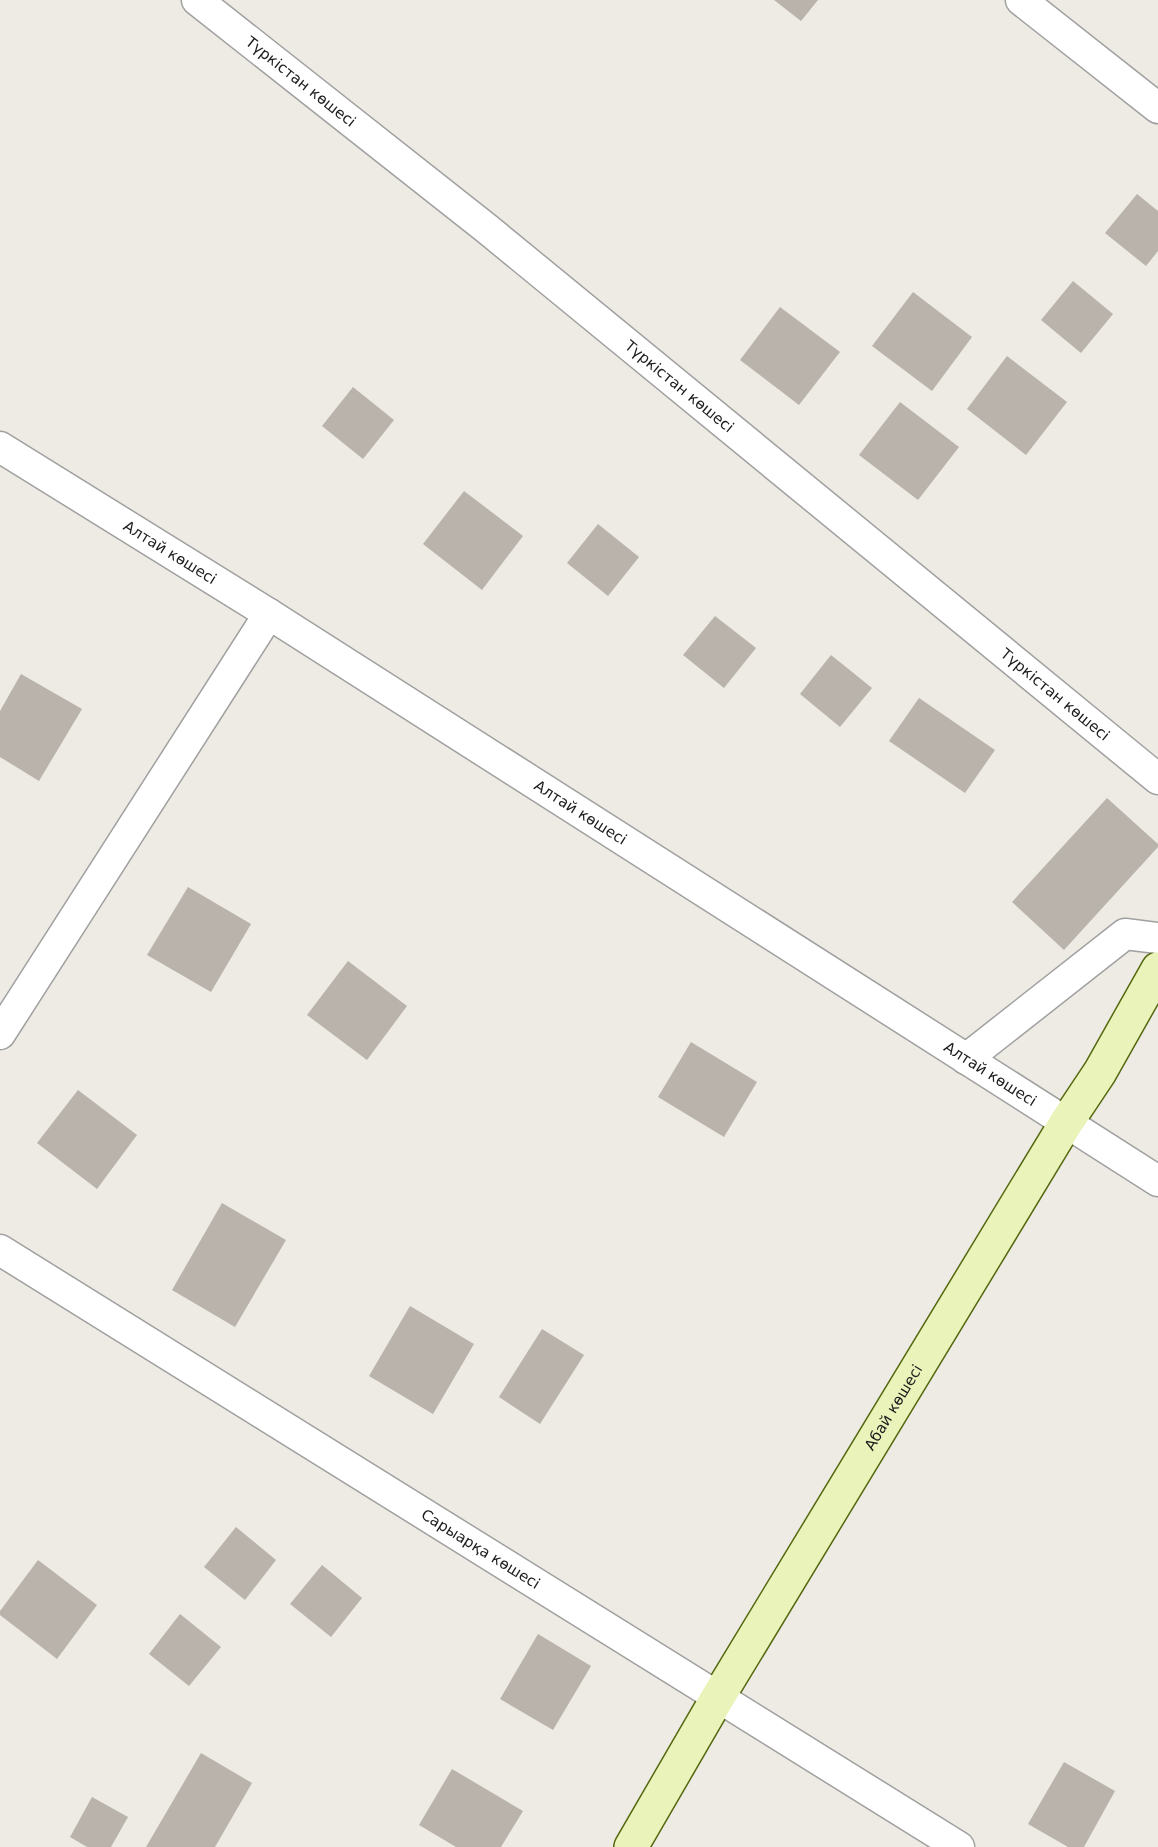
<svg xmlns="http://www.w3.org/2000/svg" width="1158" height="1847" viewBox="0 0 1158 1847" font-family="'DejaVu Sans',sans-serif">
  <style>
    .building { fill: #b9b3ac }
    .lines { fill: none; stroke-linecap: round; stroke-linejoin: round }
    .street-casing { stroke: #a0a0a0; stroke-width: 33 }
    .secondary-casing { stroke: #53680e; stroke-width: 36 }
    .street { stroke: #fff; stroke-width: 30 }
    .secondary { stroke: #e9f3ba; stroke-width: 33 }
    .labels { text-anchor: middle; stroke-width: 4.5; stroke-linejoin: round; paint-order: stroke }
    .street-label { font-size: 15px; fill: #1c1c1c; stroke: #fff }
  </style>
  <rect width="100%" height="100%" fill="#edebe3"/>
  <g class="building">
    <polygon points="774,0 818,0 801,21"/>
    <polygon points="1137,194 1158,211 1158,251 1146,266 1105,233"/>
    <polygon points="1073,281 1113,314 1081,353 1041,320"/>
    <polygon points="913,292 972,337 932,391 872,346"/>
    <polygon points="780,307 840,352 799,405 740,360"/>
    <polygon points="1007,356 1067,402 1026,455 967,409"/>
    <polygon points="353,387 394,420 363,459 322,426"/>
    <polygon points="900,402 959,447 918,500 859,455"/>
    <polygon points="464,491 523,536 482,590 423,544"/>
    <polygon points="598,524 639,557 608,596 567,563"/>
    <polygon points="715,616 756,648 724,688 683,655"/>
    <polygon points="831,655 872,688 840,727 800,694"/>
    <polygon points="21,674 82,709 39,781 0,757 0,711"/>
    <polygon points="919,698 995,750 965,793 889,741"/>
    <polygon points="1107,798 1158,844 1158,847 1064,950 1012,902"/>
    <polygon points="188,887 251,924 211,992 147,955"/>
    <polygon points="348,961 407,1006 367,1060 307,1015"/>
    <polygon points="691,1042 757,1082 724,1137 658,1097"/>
    <polygon points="78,1090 137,1135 97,1189 37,1143"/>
    <polygon points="222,1203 286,1240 235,1327 172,1290"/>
    <polygon points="410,1306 474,1344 433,1414 369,1376"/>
    <polygon points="542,1329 584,1355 540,1424 499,1397"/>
    <polygon points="236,1527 276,1560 245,1600 204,1567"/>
    <polygon points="38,1560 97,1605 57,1659 0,1615 0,1611"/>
    <polygon points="322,1565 362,1598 331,1637 290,1604"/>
    <polygon points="180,1614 221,1647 189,1686 149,1654"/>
    <polygon points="538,1634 591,1666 553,1730 500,1699"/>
    <polygon points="201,1753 252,1783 215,1847 146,1847"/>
    <polygon points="1064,1762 1115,1791 1084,1847 1068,1847 1028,1824"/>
    <polygon points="452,1769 523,1811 501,1847 456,1847 419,1825"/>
    <polygon points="92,1797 128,1817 111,1847 87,1847 70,1837"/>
  </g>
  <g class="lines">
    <defs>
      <g id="street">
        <path id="s1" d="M197,0L486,228L1158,779"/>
        <polyline points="1021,0 1158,108"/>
        <path id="s2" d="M0,447L269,614L1158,1181"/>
        <polyline points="0,1034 269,614"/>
        <polyline points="966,1059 1125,934 1158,938"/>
        <path id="s3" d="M0,1250L959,1847"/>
      </g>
      <g id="secondary">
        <path id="s4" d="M631,1847L718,1697L1066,1123L1100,1072L1158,969"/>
      </g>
    </defs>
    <use href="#street" class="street-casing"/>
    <use href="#secondary" class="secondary-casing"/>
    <use href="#street" class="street"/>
    <use href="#secondary" class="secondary"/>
  </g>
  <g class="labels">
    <g class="street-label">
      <text dy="5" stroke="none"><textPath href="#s1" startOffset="132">Түркістан көшесі</textPath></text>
      <text dy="5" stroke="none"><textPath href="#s1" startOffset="618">Түркістан көшесі</textPath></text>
      <text dy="5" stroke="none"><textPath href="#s2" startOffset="200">Алтай көшесі</textPath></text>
      <text dy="5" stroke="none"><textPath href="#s1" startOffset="1104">Түркістан көшесі</textPath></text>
      <text dy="5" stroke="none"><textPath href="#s2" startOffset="686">Алтай көшесі</textPath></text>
      <text dy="5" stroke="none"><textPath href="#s2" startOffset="1172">Алтай көшесі</textPath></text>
      <text dy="5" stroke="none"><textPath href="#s4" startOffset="512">Абай көшесі</textPath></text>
      <text dy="5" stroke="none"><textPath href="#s3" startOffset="566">Сарыарқа көшесі</textPath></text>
    </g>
  </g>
</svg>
